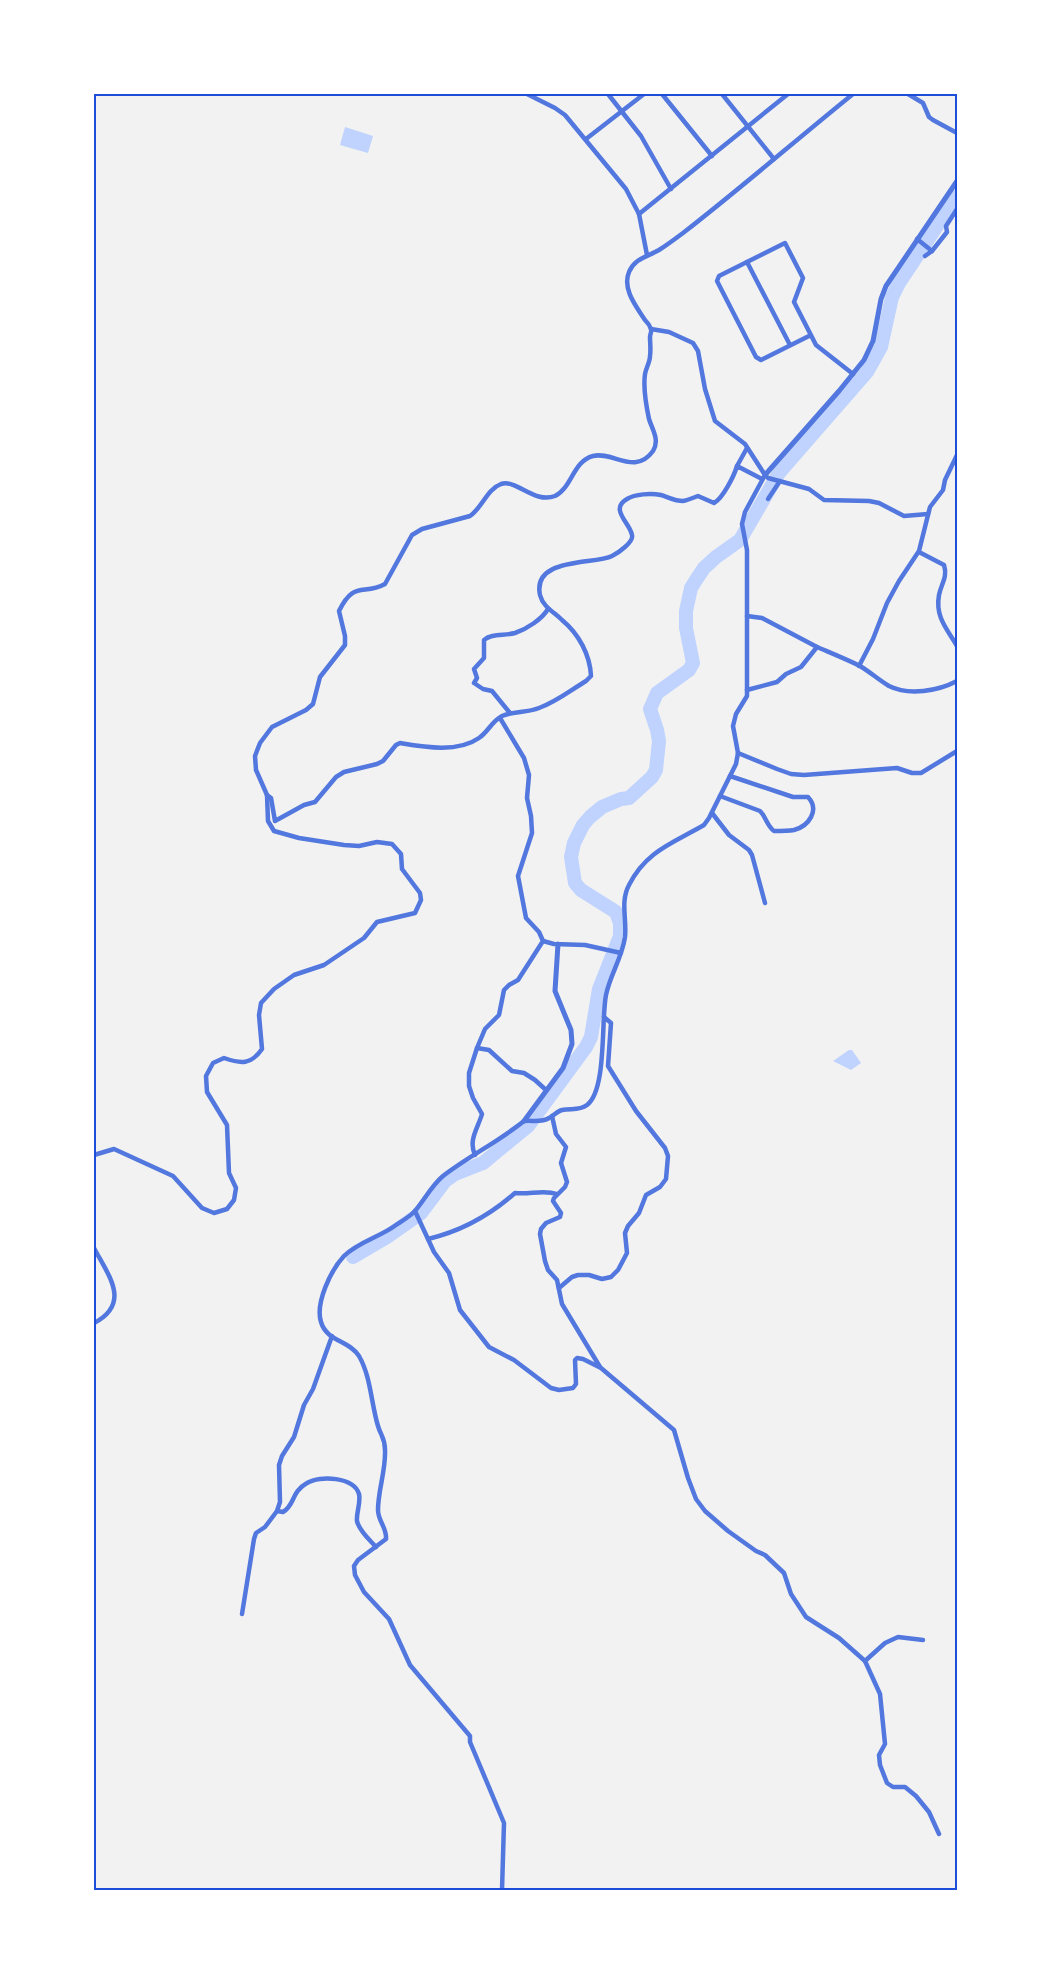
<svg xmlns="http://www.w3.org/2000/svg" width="1051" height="1984" viewBox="0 0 1051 1984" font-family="'Crimson Pro',serif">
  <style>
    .water { fill: #bfd3fe }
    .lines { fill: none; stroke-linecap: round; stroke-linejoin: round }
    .river { stroke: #bfd3fe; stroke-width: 14 }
    .minor { stroke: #5277de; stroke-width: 4.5 }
    .tertiary { stroke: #5277de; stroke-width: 5 }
    .neatline { fill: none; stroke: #1d4ed8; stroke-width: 2 }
  </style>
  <rect width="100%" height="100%" fill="#f2f2f2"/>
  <g class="water">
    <polygon points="345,127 373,136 368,153 340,145"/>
    <polygon points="849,1050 852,1050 861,1063 851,1070 833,1061"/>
  </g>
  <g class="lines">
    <polyline class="river" points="353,1257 387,1237 421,1213 445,1181 455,1174 483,1163 528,1126 586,1047 591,1037 599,989 620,936 620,923 616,912 581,890 575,883 571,857 574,843 583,825 590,817 602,807 621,799 629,798 652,777 656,770 659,741 657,730 650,709 657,693 689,670 693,663 686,628 686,611 691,588 696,580 704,568 716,557 740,540 779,473 867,372 881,347 892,297 899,283 957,196"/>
    <g class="minor">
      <polyline points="527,94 555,108 565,115 626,189 639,214 647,255"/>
      <polyline points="608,94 641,136 671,189"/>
      <polyline points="662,94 712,156"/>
      <polyline points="722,94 774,159"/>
      <polyline points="908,94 923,103 929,117 933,120 957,133"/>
      <polyline points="586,139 644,94"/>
      <polyline points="639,214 788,94"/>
      <polyline points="917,239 932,251"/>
      <polyline points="925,256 932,251 947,232 946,226 957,209"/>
      <polyline points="747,262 790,345"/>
      <polyline points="651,329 669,332 693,343 698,351 705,389 715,421 745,444 765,475 768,478 809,489 824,500 869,501 879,503 904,516 928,514"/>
      <polyline points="811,335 761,360 756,357 717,281 719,276 785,243 803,278 794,302 816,345 853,374"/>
      <polyline points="737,466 747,448"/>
      <polyline points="768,499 780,481"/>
      <path d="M919,552L944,565C948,577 941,584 939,595C935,617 947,629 957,646"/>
      <polyline points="747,616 762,618 817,647"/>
      <polyline points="859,666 873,639 887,603 899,581 919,551 930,507 943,490 945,480 957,455"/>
      <path d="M747,690L777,682L786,674L801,667L817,647C831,653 846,659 860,666C870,672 879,680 889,686C909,696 938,691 957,681"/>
      <path d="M510,713L492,691L483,689L474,683L477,678L474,669L484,658V640C491,633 505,636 515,633C527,629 542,619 548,609"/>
      <polyline points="738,753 777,769 791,774 804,775 897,768 912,773 921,773 957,751"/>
      <path d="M267,795L271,798L275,821L304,805L315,802L336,777L344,772L377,764L383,761L396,745L400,743C424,747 458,753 479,738C488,732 492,721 502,716C513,711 527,713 539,708C556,702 571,690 586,681L591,676C590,655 579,634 562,620C554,612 543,607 540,595C532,557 594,565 612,556C618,553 634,542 632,535C630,523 609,509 627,499C635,494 651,493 661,495C668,497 675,501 683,501C688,500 693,498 698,496L714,503C723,498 734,476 737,466L762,479"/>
      <path d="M720,796L760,811C766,817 767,826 774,831C780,831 788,831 794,830C809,826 820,810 808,797H793L730,776"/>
      <polyline points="712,813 729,835 749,850 752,855 765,903"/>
      <polyline points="543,941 554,944 585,945 621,953"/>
      <polyline points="477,1048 489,1050 512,1071 524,1073 535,1080 546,1090"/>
      <polyline points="552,1116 556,1134 566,1147 561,1163 567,1182 565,1187 554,1198 553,1201 561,1213 560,1217 546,1223 541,1229 540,1234 545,1261 548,1270 557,1280 562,1304 600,1367"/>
      <path d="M94,1155L114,1149L173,1176L202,1208L214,1213L227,1209L234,1200L236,1188L229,1173L227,1125L207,1092L206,1076L213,1063L224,1058C241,1064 251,1065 262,1049L259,1015L261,1003L274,989L294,975L324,965L364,938L377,922L415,913L421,900L420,893L402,869L401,854L392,844L377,842L359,846L344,845L299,838L274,831L268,821L267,795L256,770L255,756L260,743L272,727L306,710L313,704L320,677L345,645V636L339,611C354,580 363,596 385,584L412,535L422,529L470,516C482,508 487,489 501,484C517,479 534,504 555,496C572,488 573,461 593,456C613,451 635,476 653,451C660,440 652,429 649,419C646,405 643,388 645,374C646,368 650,362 650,356C651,350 650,343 650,337C650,334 652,332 651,329C650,326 647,322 645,320C636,306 622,289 629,272C635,258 647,257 659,250C667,245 675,239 683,233C741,188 796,140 853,94"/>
      <path d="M475,1155C468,1140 478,1128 482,1114L473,1098L469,1086V1073L477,1048L485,1029L499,1015L504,990L509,985L518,980L543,941L539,932L526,918L518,876L532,833L531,816L527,798L529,775L524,758L500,718"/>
      <polyline points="415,1211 434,1252 449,1273 460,1310 489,1347 514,1360 551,1388 559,1390 573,1388 576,1384 575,1360 577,1358 583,1359 601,1368 674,1430 688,1478 696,1499 705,1511 728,1531 756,1551 765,1555 784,1573 791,1594 806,1617 839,1638 865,1661 880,1694 885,1744 879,1755 880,1765 887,1783 893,1787 905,1787 916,1796 929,1812 939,1834"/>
      <path d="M428,1239C462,1231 489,1216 515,1193C529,1195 543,1189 557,1194"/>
      <path d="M94,1248C108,1275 132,1303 94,1323"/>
      <polyline points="559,1288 572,1277 578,1275 589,1275 602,1279 611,1277 618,1270 627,1253 625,1233 628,1226 639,1213 646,1195 660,1187 666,1179 668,1156 665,1148 636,1111 608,1066 611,1023 604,1017"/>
      <path d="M277,1511L283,1512C295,1505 291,1492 307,1483C320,1475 354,1477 359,1494C361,1503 356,1513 357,1521C359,1531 370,1540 376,1547"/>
      <polyline points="242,1614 254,1539 256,1533 265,1527 277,1511 280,1502 279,1465 282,1456 294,1437 304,1405 313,1389 332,1336"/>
      <polyline points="865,1661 885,1643 898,1637 923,1640"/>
      <path d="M502,1890L504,1823L470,1742V1736L410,1665L389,1619L364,1592L355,1575L354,1566L358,1560L386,1539C387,1528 378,1521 378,1510C378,1490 386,1470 385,1450C385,1438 381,1436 378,1426C371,1403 371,1377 359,1356C349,1340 327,1342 321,1322C315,1303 331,1270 344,1256C358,1242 380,1237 396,1225C402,1221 409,1217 414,1212C424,1201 431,1186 443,1176C469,1156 498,1142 524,1121C533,1120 541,1123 549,1118C554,1116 557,1111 562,1110C571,1108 579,1111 587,1105C607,1090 601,1019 606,995C610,975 622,958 625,937C627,919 620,902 629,885C646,851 673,843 704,825L709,818L736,764L738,753L733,726L736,714L747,696V550L742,524L745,512L765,475"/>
    </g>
    <g class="tertiary">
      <polyline points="765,475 839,391 864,360 873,341 881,299 886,286 957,181"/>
      <polyline points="524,1121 563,1068 572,1044 571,1030 555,991 558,944"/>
    </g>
  </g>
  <rect width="1051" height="1984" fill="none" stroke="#ffffff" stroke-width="190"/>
  <rect x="95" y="95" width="861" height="1794" class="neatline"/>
</svg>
